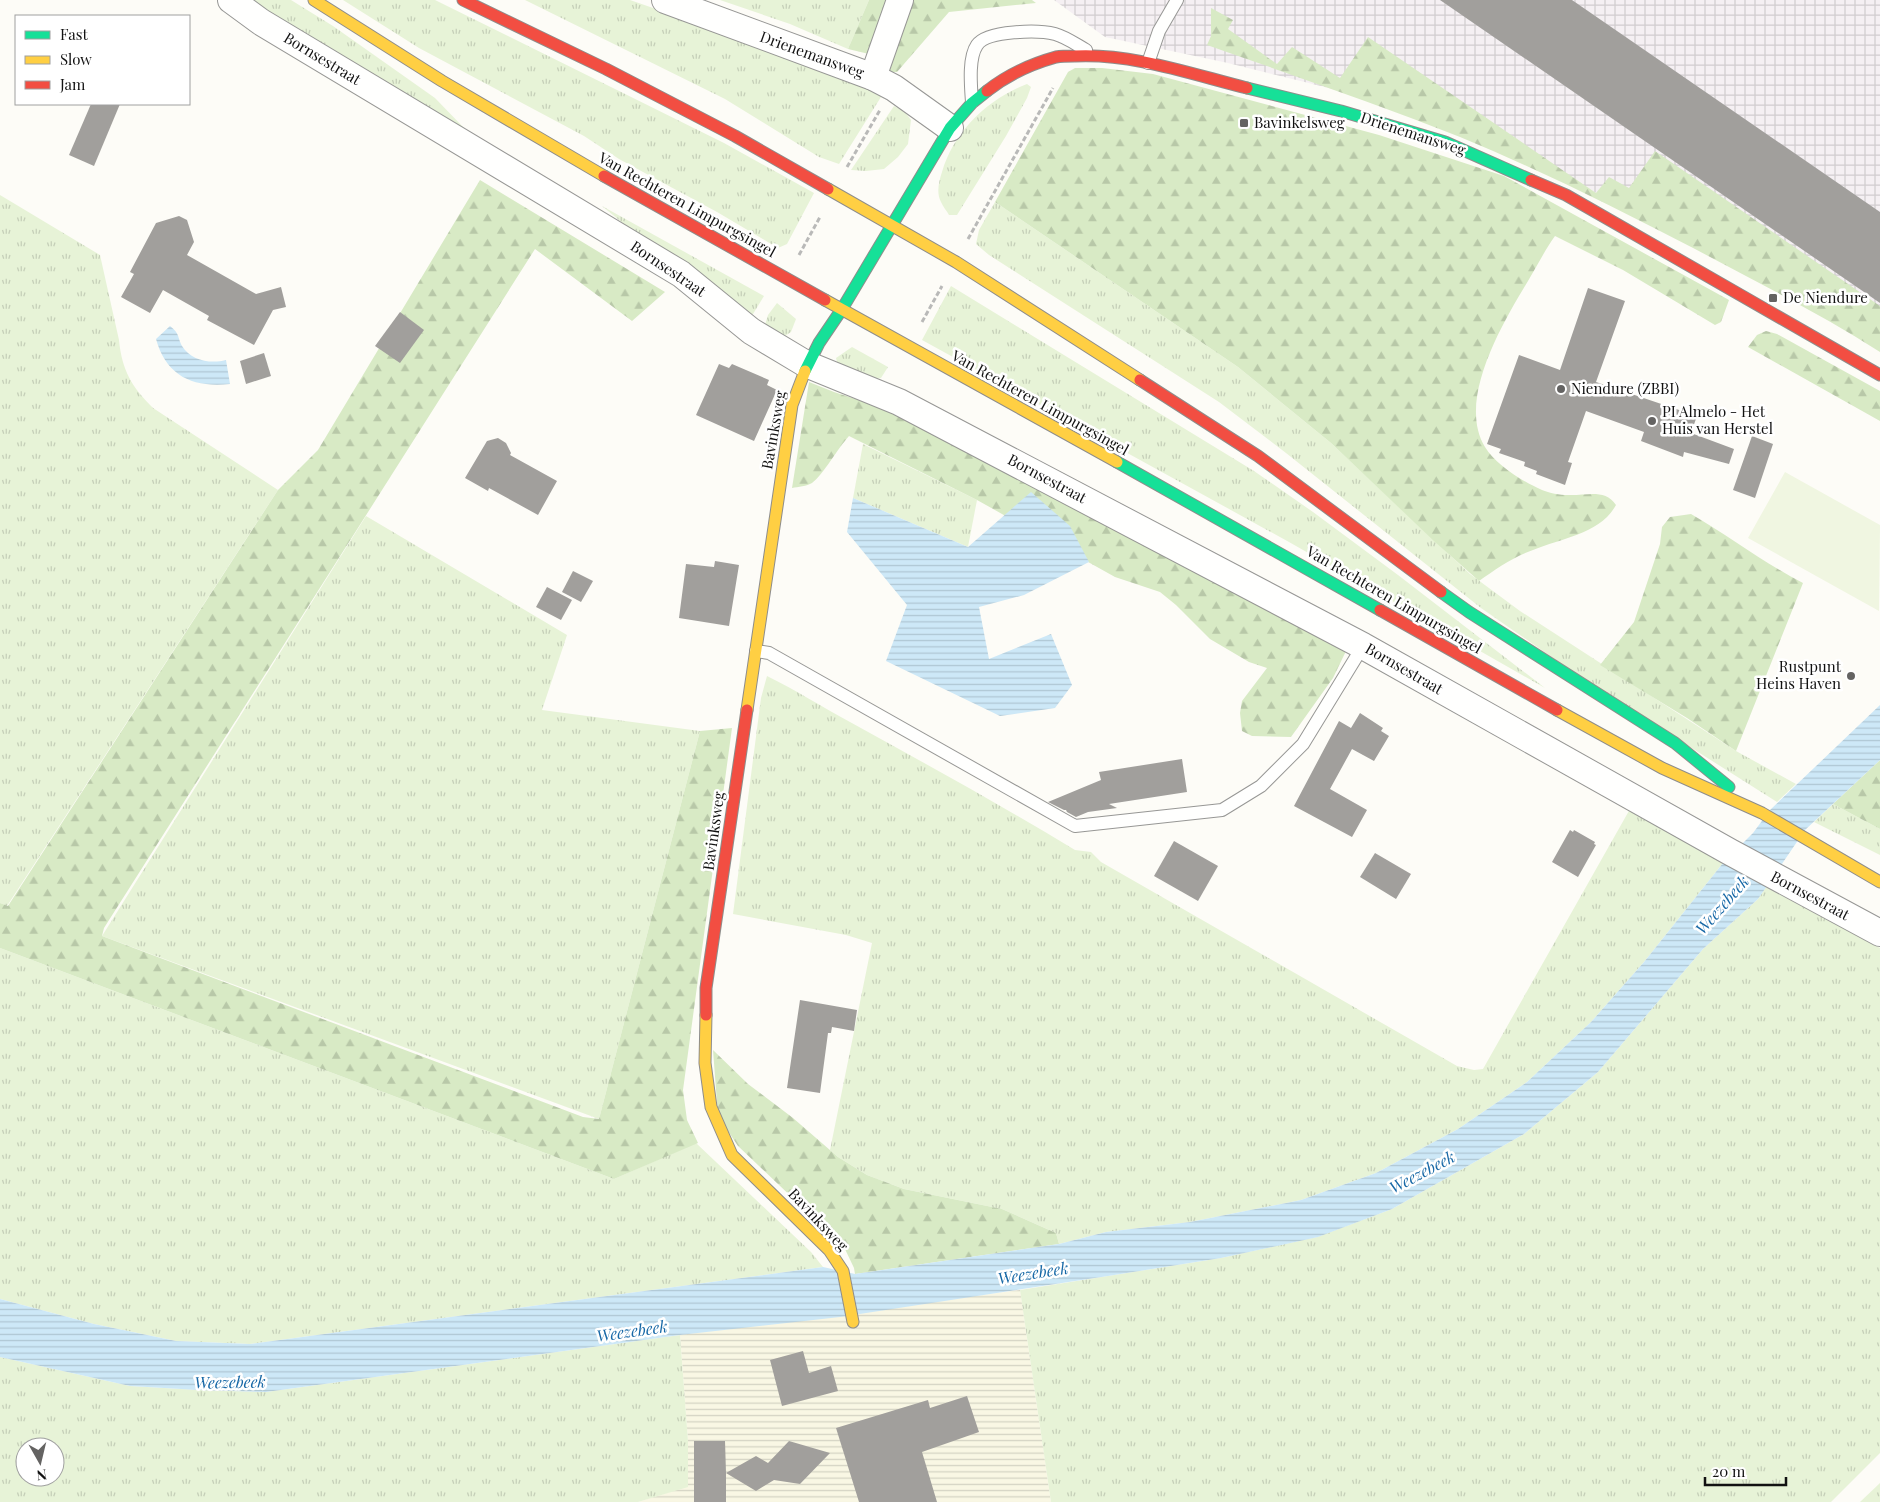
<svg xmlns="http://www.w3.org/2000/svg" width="1880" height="1502" viewBox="0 0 1880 1502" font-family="'Playfair Display',serif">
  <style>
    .industrial { fill: url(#industrial-grid) }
    .farmland { fill: url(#farmland-rules) }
    .grass { fill: url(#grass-tufts); fill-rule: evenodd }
    .forest { fill: url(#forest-firs) }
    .pitch { fill: #f0f6e1 }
    .water { fill: url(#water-rules) }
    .building { fill: #a19f9c }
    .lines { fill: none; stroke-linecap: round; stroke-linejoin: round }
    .lane-casing { stroke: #979795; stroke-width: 14 }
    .street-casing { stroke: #979795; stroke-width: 28 }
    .fast-casing { stroke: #8e8d8b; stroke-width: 13 }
    .slow-casing { stroke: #8e8d8b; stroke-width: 13 }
    .jam-casing { stroke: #8e8d8b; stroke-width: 13 }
    .path { stroke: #b9b9b8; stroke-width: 3; stroke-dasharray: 5 2.5; stroke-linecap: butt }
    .lane { stroke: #fffffe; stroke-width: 12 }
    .street { stroke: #fffffe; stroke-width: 26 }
    .fast { stroke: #16e098; stroke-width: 11 }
    .slow { stroke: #ffcf43; stroke-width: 11 }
    .jam { stroke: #f24e42; stroke-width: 11 }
    .poi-dot { fill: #646362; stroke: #fff; stroke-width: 2 }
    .labels { text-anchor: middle; stroke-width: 5; stroke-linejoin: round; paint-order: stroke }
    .street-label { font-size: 15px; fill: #111; stroke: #fff }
    .poi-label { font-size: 15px; fill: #111; stroke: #fff; text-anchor: start }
    .water-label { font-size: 16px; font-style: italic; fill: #1768a6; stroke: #fff }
  </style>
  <defs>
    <pattern id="industrial-grid" width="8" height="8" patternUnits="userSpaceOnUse" patternTransform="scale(1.25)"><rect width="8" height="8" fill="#f5f0f3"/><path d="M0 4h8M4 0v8" fill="none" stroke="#d1cdcf"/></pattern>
    <pattern id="farmland-rules" width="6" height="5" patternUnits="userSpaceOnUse" patternTransform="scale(1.25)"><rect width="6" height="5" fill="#f9f7e4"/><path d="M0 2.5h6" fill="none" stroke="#d4d3c3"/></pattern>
    <pattern id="grass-tufts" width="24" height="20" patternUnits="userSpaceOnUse" patternTransform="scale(1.25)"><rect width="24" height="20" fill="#e7f3d7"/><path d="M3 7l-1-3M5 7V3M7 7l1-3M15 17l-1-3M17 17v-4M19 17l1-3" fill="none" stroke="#c5cfb8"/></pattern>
    <pattern id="forest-firs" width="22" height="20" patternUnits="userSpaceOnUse" patternTransform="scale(1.25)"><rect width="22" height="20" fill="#d8eac5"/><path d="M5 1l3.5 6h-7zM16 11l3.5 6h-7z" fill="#b8c8a8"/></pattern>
    <pattern id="water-rules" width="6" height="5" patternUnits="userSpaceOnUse" patternTransform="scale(1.25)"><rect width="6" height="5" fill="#cde8f7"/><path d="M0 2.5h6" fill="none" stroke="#afc6d3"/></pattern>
  </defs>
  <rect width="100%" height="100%" fill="#fdfcf7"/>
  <polygon class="industrial" points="1054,0 1880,0 1880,348 1589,189 1422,111 1228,63 1105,37"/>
  <polygon class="farmland" points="1020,1290 1051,1502 638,1502 688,1486 688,1441 680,1335"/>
  <g class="grass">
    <polygon points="242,0 291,0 333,26 435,98 465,129 435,117"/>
    <polygon points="343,0 435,0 724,143 814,193 787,244 778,248 717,212 619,159 584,136 419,48"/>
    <polygon points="525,0 630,0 803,60 860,84 881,97 839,164 819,157 725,99"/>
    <polygon points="720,0 869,0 848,49 790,24"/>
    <path d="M1027,84L1031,87L1027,98L1006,136L957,215H949C947,211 943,207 941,202C936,193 939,181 942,172C954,131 988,99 1027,84Z"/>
    <polygon points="894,106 905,112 911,120 908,144 898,157 884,169 866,171 851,170"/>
    <path d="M0,195L100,255L119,340C122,371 132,387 153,408L278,490L7,906L0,903Z"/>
    <polygon points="995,202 1238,367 1331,443 1470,574 1520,611 1736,751 1796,784 1777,802 1589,683 1481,608 1286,453 1219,402 989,255 976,244 979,230"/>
    <polygon points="602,206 764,296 753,314 743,314 653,248"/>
    <polygon points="951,286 1254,471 1313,512 1398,575 1545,688 1289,542 922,340"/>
    <polygon points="777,303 796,319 791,332 782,338 765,325 768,315"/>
    <polygon points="852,347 888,367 881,378 872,379 838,366 836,358"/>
    <polygon points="863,444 977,500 968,547 853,498"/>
    <polygon points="366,516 567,635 542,710 700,731 599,1119 102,936"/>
    <path d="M767,676C796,690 822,707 850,722C926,764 1001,805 1075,850L1091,852L1101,862L1457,1066L1474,1070L1483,1069L1630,809L1723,863L1644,962L1591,1022L1527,1082L1458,1129L1376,1173L1301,1200L1190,1222L1106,1232L1059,1244L1056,1233L1002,1209L904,1189L867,1175L838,1157L830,1150L872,943L846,935L733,914L761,698Z"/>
    <polygon points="1833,804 1880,829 1880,855 1814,822"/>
    <polygon points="1766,887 1880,948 1880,1453 1831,1502 1051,1502 1020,1290 1221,1258 1317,1237 1392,1209 1524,1134 1598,1072 1703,949 1758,899"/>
    <polygon points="0,948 614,1179 696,1143 811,1252 823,1267 250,1344 176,1341 94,1324 0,1299"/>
    <path d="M680,1335L688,1441V1487L638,1502H0V1357L130,1386L198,1390L266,1392ZM25,1447H55V1477H25Z"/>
    <polygon points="1880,1483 1880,1502 1860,1502"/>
  </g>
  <g class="forest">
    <polygon points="869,0 890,0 869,54 848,49"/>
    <polygon points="906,0 1032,0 1036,3 949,12 897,72 880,72"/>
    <path d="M1211,8L1233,20L1228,29L1277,64L1292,47L1340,78L1368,37L1596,193L1609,177L1629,188L1655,151L1880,306V352C1821,314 1757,282 1695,249C1618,209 1540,170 1460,137C1377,104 1292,75 1207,45L1211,36Z"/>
    <path d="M1075,68H1102L1153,74L1379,135L1504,176L1729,300L1721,322L1715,325L1623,270L1555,236C1545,250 1537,266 1528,281C1504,321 1456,400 1485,447C1495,464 1523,482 1542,490C1549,493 1560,495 1568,495C1585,496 1605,488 1616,505C1600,534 1562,538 1533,550C1513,557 1496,569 1479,581L1435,542L1331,443L1238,367L995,202L1068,72Z"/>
    <polygon points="480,180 665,292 632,321 535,249 104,928 102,936 583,1117 599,1119 700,731 732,728 683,1090 687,1120 698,1143 614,1179 0,948 0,903 8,906 278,490 318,450"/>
    <polygon points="1766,331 1777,334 1880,391 1880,421 1748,347 1757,335"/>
    <path d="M809,382L834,392L889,410L1347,649L1333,678L1291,737L1252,736L1242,731L1240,713L1242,701L1267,668L1249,662L1210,639L1176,605L1160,592L1115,577L977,500L849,436C838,448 823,475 812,483C807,486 798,487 792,488Z"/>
    <path d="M1691,514C1729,536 1764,563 1803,583L1736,751L1687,718L1600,665L1634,622L1660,544L1662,527L1670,517Z"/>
    <polygon points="1880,760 1880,829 1833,804"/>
    <polygon points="713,1050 748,1084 793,1118 838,1157 867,1175 904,1189 1002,1209 1056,1233 1059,1244 855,1274 854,1268 844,1247 738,1146 718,1116"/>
  </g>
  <polygon class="pitch" points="1785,472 1880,525 1879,611 1748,538"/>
  <g class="water">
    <path d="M170,326C180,334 177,336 182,346C191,361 211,364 226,360L230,384C193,388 166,376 156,339Z"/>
    <polygon points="1031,492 1070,526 1089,562 1024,595 979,607 989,659 1051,634 1072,685 1055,708 1000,716 886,661 907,605 847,532 853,498 968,547"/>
    <polygon points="1880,705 1880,760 1805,830 1758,899 1703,949 1598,1072 1524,1134 1392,1209 1318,1237 1221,1258 1108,1276 840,1317 680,1335 266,1392 198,1390 130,1386 0,1357 0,1299 94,1324 176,1341 250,1344 823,1267 855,1274 1059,1244 1106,1232 1190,1222 1301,1200 1376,1173 1458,1129 1527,1082 1591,1022 1644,962 1723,863 1753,833 1770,810"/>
  </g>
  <g class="building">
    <polygon points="1440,0 1572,0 1880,212 1880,303"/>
    <polygon points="91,104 120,104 94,166 69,155"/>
    <polygon points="179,216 187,220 194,242 187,255 256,294 281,287 286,307 273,310 254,345 207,320 209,316 163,290 150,313 121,297 134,274 130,272 156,223"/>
    <polygon points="1588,288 1625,301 1596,382 1697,416 1691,433 1734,449 1729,464 1684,452 1683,457 1641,441 1644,432 1586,411 1568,462 1572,463 1565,485 1536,474 1537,471 1524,466 1525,462 1499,453 1501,449 1487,444 1519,355 1560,370"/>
    <polygon points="400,312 424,330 400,363 375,346"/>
    <polygon points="264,353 271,376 246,384 240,361"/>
    <polygon points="719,364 729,368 732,364 769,380 767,385 777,390 754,441 696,415"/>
    <polygon points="1752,436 1773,444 1755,498 1733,490"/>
    <polygon points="498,438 506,443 511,453 510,455 557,481 538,515 489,488 488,491 465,478 487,441"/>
    <polygon points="715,561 739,565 729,626 679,618 686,564 714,567"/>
    <polygon points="573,571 593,581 581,602 562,592"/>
    <polygon points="547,587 572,600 561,620 536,607"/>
    <polygon points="1360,713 1383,728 1381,731 1389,736 1374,761 1352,749 1330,789 1367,810 1352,837 1294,806 1339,721 1351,728"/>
    <polygon points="1182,759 1187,792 1109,804 1117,808 1088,812 1076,817 1067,812 1066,810 1064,810 1048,802 1101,780 1099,772"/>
    <polygon points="1570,830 1573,832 1574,830 1595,842 1594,844 1596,845 1578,877 1552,862"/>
    <polygon points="1174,841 1218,866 1198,901 1154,876"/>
    <polygon points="1375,853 1411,874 1396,899 1360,877"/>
    <polygon points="800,1000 857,1010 854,1031 832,1027 831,1033 828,1033 820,1093 787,1088"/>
    <polygon points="803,1351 809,1373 831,1366 838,1391 782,1406 770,1360"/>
    <polygon points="967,1396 979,1432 922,1452 937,1502 859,1502 836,1428 928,1400 930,1408"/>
    <polygon points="694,1441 725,1441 726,1473 756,1456 768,1463 789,1441 830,1453 800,1484 774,1480 756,1491 726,1473 726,1502 694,1502"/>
  </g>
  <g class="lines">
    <defs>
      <g id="lane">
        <polyline points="1148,63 1159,31 1177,0"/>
        <path d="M972,102C971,87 968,58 977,45C987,30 1039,30 1055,34C1066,37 1077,45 1086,50"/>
        <polyline points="756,651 769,653 1075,826 1222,810 1261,786 1303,744 1363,646"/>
      </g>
      <g id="street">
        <polyline points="231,0 261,22 681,274 751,331 806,364 899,402 1363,646 1730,852 1880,933"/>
        <polyline points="665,0 873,77 894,88 950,128"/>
        <polyline points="873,77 900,0"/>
      </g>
      <g id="fast">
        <polyline points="1247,88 1341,111 1445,142 1531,180"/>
        <polyline points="805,371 819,343 842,309 950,128 972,103 987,91"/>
        <polyline points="1117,462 1380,610"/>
        <polyline points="1441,592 1469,612 1675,743 1729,787"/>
      </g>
      <g id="slow">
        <polyline points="314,0 442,81 604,176"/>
        <polyline points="828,189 956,262 1140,380"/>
        <polyline points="825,300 1117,462"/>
        <polyline points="747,710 792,405 805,371"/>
        <polyline points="1557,710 1662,768 1762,813 1880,882"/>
        <polyline points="706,1015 705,1063 711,1107 732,1155 829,1250 843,1271 853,1322"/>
      </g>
      <g id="jam">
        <polyline points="463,0 606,69 735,136 828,189"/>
        <path d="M987,91C1007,75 1031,64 1056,57C1062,56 1068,56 1075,56C1132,53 1191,74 1247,88"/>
        <polyline points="604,176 825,300"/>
        <polyline points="1531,180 1566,195 1880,375"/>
        <polyline points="1140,380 1258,456 1441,592"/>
        <polyline points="1380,610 1557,710"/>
        <polyline points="706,1015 706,988 747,710"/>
      </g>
    </defs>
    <use href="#lane" class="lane-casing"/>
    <use href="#street" class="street-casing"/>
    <use href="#fast" class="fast-casing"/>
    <use href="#slow" class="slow-casing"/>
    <use href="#jam" class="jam-casing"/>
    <g class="path">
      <polyline points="847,167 880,110"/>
      <polyline points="968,239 1053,88"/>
      <polyline points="799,255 820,217"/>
      <polyline points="922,322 942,286"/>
    </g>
    <use href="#lane" class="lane"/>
    <use href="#street" class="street"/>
    <use href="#fast" class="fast"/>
    <use href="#slow" class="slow"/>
    <use href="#jam" class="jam"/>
  </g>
  <g class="poi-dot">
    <rect x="1239" y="118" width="10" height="10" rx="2.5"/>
    <rect x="1768" y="293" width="10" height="10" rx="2.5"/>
    <circle cx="1561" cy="389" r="5"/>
    <circle cx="1652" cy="421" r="5"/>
    <circle cx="1851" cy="676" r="5"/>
  </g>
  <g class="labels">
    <g class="street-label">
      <text transform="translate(812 55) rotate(20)" y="5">Drienemansweg</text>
      <text transform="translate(322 59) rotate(31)" y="5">Bornsestraat</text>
      <text transform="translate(1413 134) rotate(18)" y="5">Drienemansweg</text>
      <text transform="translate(687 205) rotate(29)" y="5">Van Rechteren Limpurgsingel</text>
      <text transform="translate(668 269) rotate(34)" y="5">Bornsestraat</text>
      <text transform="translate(1040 403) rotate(29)" y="5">Van Rechteren Limpurgsingel</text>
      <text transform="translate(774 430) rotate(-80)" y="5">Bavinksweg</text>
      <text transform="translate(1047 479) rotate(28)" y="5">Bornsestraat</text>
      <text transform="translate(1394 600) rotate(30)" y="5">Van Rechteren Limpurgsingel</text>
      <text transform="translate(1404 669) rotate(30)" y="5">Bornsestraat</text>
      <text transform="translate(714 831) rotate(-82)" y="5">Bavinksweg</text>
      <text transform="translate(1810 896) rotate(28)" y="5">Bornsestraat</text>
      <text transform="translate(818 1220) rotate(47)" y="5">Bavinksweg</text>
    </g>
    <g class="poi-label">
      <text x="1254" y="128">Bavinkelsweg</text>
      <text x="1783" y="303">De Niendure</text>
      <text x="1571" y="394">Niendure (ZBBI)</text>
      <text x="1662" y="417">PI Almelo - Het<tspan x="1662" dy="17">Huis van Herstel</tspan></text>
      <text x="1841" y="672" text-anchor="end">Rustpunt<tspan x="1841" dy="17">Heins Haven</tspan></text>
    </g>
    <g class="water-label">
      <text transform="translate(1722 905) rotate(-49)" y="6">Weezebeek</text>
      <text transform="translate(1422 1172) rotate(-28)" y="6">Weezebeek</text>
      <text transform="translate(1033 1273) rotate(-9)" y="6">Weezebeek</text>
      <text transform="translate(632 1331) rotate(-8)" y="6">Weezebeek</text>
      <text transform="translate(230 1382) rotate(-1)" y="6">Weezebeek</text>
    </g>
  </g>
  <rect x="15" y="15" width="175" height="90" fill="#ffffff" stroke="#a0a0a0"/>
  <rect x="25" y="31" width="25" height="8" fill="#16e098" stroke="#a0a0a0"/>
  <text x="60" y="40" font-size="15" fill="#111111">Fast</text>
  <rect x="25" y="56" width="25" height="8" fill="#ffcf43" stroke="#a0a0a0"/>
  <text x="60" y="65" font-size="15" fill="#111111">Slow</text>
  <rect x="25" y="81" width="25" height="8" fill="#f24e42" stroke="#a0a0a0"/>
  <text x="60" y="90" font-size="15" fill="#111111">Jam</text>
  <g transform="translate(40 1462) rotate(172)"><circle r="24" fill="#ffffff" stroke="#a0a0a0"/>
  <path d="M0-4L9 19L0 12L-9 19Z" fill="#646362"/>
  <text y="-8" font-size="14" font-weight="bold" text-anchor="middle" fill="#111111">N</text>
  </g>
  <path d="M1705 1477v8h81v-8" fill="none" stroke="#111111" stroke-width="2.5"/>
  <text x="1712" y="1477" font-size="15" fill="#111111" stroke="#ffffff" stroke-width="4" paint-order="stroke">20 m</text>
</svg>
